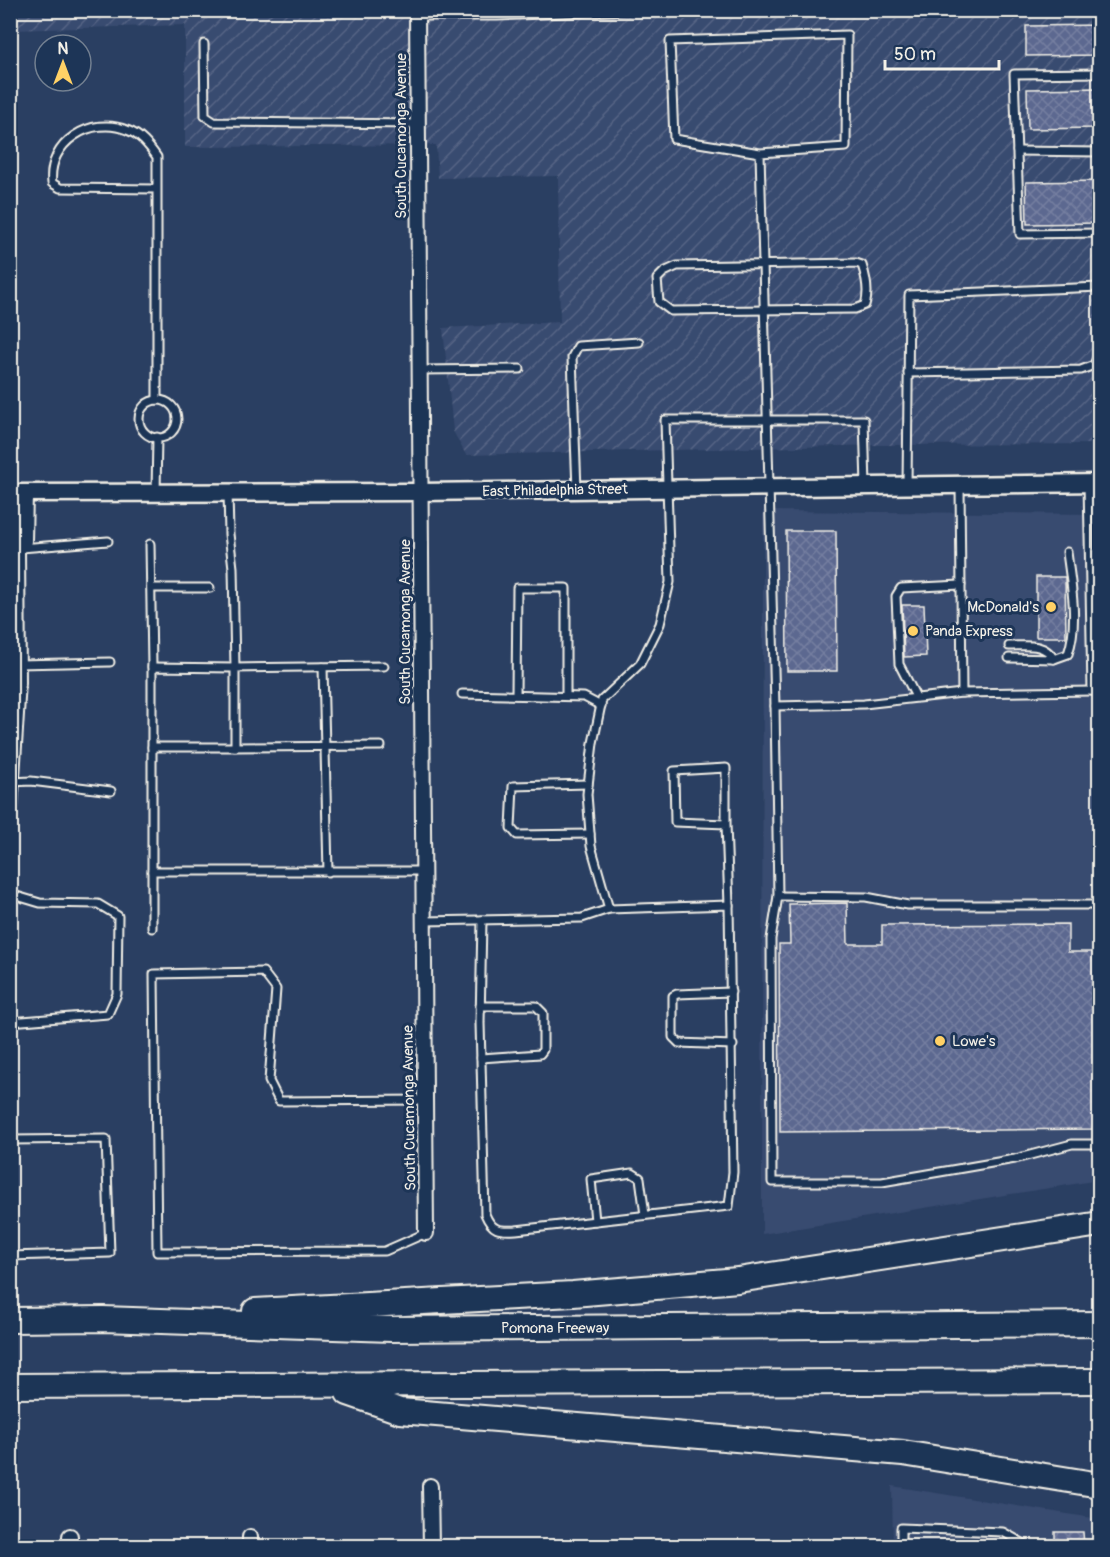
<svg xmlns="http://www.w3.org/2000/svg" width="1110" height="1557" viewBox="0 0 1110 1557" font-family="Pangolin,sans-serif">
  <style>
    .built { fill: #394b70 }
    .industrial { fill: url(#industrial-furrows) }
    .building { fill: url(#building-cross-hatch); stroke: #f4f1e8; stroke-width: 1.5 }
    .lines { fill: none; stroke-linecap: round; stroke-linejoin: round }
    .service-casing { stroke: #f4f1e8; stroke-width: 11 }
    .minor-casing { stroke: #f4f1e8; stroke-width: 18 }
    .tertiary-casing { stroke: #f4f1e8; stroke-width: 21 }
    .motorway-casing { stroke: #f4f1e8; stroke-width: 28 }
    .service { stroke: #1d3557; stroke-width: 7 }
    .minor { stroke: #1d3557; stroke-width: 14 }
    .tertiary { stroke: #1d3557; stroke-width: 16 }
    .motorway { stroke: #1d3557; stroke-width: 24 }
    .poi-dot { fill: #ffd166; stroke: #1d3557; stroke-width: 2 }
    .labels { text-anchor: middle; stroke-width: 6; stroke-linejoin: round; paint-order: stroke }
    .street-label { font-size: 15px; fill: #f4f1e8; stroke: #1d3557 }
    .poi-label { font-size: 15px; fill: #f4f1e8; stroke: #1d3557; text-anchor: start }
  </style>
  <defs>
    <pattern id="industrial-furrows" width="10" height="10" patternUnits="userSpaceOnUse" patternTransform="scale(1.5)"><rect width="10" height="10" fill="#394b70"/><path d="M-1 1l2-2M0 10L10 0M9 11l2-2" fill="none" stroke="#566584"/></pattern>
    <pattern id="building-cross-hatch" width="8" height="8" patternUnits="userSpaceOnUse" patternTransform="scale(1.5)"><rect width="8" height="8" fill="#5c6890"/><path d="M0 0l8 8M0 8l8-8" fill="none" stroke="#747ea0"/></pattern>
  </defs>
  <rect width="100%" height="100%" fill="#2a3f62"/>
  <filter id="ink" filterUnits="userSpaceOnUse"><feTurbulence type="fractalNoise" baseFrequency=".0167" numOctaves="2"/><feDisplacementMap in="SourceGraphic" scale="12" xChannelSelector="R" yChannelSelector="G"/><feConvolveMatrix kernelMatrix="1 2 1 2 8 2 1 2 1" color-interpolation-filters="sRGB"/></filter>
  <g filter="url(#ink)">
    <g class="built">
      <polygon points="763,511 1099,514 1099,1180 762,1234"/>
      <polygon points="892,1486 1099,1519 1099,1546 893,1546"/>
    </g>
    <polygon class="industrial" points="10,11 1099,11 1099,444 877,445 466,455 453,431 443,328 560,322 558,176 438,178 436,145 185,147 185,25 11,30"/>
    <g class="building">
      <polygon points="1100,25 1100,55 1026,56 1026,26"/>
      <polygon points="1100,88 1100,128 1028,129 1027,89"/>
      <polygon points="1100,181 1100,223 1027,224 1026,182"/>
      <polygon points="786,531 836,531 837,671 787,671"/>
      <polygon points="1036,577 1065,577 1066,637 1036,637"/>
      <polygon points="902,605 924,605 926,656 904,657"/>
      <polygon points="847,903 848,944 882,944 882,925 1068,924 1068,952 1100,952 1100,1129 780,1132 779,944 790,944 789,904"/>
      <polygon points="1055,1532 1083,1532 1084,1546 1055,1546"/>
    </g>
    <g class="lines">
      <defs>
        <g id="service">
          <polyline points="417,16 497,16 636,10"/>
          <polyline points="204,44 205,116 214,122 418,124"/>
          <polyline points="1100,73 1014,74 1020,234 1100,233"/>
          <polyline points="1017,151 1100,152"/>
          <polyline points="760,153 674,139 670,41 847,35 846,147 760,153 775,706 864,704 962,693"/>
          <path d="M157,189L60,188L52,183C47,143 91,115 127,130C141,135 149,146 157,157V400"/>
          <path d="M856,263L862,265C866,277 869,293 865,305L855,309L671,311L659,302L657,279L664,272L677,266Z"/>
          <polyline points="420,370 520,369"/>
          <polyline points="908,373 1081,370 1094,365 1100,351"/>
          <circle cx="158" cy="419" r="19"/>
          <polyline points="1088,483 1092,691 1100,691"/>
          <polyline points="907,486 909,295 1100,287"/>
          <polyline points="960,486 962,693 1092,691"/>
          <polyline points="577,490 572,357 578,346 639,342"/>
          <polyline points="156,493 157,437"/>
          <polyline points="150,544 152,667"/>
          <polyline points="21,548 108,541"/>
          <polyline points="151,588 210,588"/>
          <path d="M1009,646C1026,646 1044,642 1054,659"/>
          <path d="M1009,658L1054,659L1068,654C1079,622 1071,585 1067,552"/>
          <polyline points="18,664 110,662"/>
          <polyline points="323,667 328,872"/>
          <polyline points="462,694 584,697 601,706"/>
          <polyline points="516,695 517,588 566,588 566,696"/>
          <polyline points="916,697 899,664 896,596 901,588 961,585"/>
          <polyline points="775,706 778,896 771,939 772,1182 882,1182 1015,1159 1072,1144 1100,1144"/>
          <polyline points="381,746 235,747 235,668 384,666"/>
          <polyline points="152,747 235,747"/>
          <polyline points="12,782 31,781 111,791"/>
          <polyline points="588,784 513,786 511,828 517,835 590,834"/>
          <polyline points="726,824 726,768 674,771 675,822 726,824 729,905"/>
          <polyline points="152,871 423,871"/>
          <polyline points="10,894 40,903 98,904 118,916 117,994 108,1014 10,1022"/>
          <polyline points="778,896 866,897 908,905 1100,905"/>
          <path d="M482,920L480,1023L485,1214C492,1231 499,1231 516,1230L729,1206L733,1172L729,905L609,909"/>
          <polyline points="424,921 582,918 609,909 591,846 587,794 593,743 602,700 640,664 660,624 670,582 665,420 864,420 866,486"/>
          <polyline points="152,928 152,667 235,668 233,568 229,534 228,492"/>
          <polyline points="731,992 677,994 673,996 673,1037 679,1043 733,1045"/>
          <polyline points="480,1006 536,1006 543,1013 543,1050 540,1054 481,1058"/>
          <polyline points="425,1100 279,1101 269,1081 276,989 263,972 154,974 157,1252 385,1251 426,1233"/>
          <polyline points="10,1140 106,1139 110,1253 10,1256"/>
          <polyline points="595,1221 591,1179 632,1173 640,1178 645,1215"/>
          <polyline points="901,1546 901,1528 1003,1532 1028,1546"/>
        </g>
        <g id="minor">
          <polyline points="417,10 426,1233"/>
          <polyline points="17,549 24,541 25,493"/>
          <polyline points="10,809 18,682 17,549 12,541 12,493"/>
          <polyline points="430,1486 431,1546"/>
          <polyline points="70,1536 70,1546"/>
          <polyline points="250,1537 250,1546"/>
        </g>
        <polyline id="tertiary" points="10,493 420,492 1100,483"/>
        <g id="motorway">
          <polyline points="255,1311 573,1294 738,1280 1100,1224"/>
          <polyline points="10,1320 103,1319 391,1329 1100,1324"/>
          <polyline points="10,1386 1100,1381"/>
          <polyline points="348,1393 400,1411 903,1453 1100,1485"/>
        </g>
      </defs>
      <use href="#service" class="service-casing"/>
      <use href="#minor" class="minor-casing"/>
      <use href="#tertiary" class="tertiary-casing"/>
      <use href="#motorway" class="motorway-casing"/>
      <use href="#service" class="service"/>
      <use href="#minor" class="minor"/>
      <use href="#tertiary" class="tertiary"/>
      <use href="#motorway" class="motorway"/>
    </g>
  </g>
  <g class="poi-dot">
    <circle cx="1051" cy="607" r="6"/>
    <circle cx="913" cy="631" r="6"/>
    <circle cx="940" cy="1041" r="6"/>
  </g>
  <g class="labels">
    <g class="street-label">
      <text transform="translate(401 136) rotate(-90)" y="5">South Cucamonga Avenue</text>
      <text transform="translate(555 490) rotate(-1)" y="5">East Philadelphia Street</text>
      <text transform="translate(405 622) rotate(-90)" y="5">South Cucamonga Avenue</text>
      <text transform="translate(409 1108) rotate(-91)" y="5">South Cucamonga Avenue</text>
      <text x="555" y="1333">Pomona Freeway</text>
    </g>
    <g class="poi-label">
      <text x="1039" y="612" text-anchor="end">McDonald's</text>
      <text x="925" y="636">Panda Express</text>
      <text x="952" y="1046">Lowe's</text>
    </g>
  </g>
  <rect width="1110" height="1557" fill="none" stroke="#1d3557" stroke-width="36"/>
  <rect x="18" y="18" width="1074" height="1521" fill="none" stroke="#f4f1e8" stroke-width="2" filter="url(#ink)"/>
  <g transform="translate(63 63)"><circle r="28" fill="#1d3557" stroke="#738091" stroke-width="1.5"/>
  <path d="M0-4.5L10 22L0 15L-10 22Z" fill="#ffd166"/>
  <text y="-9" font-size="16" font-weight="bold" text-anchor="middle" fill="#f4f1e8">N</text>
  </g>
  <path d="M885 60v9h114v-9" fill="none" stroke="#f4f1e8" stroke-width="3"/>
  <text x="894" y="60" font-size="18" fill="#f4f1e8" stroke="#1d3557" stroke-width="4.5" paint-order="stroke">50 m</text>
</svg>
